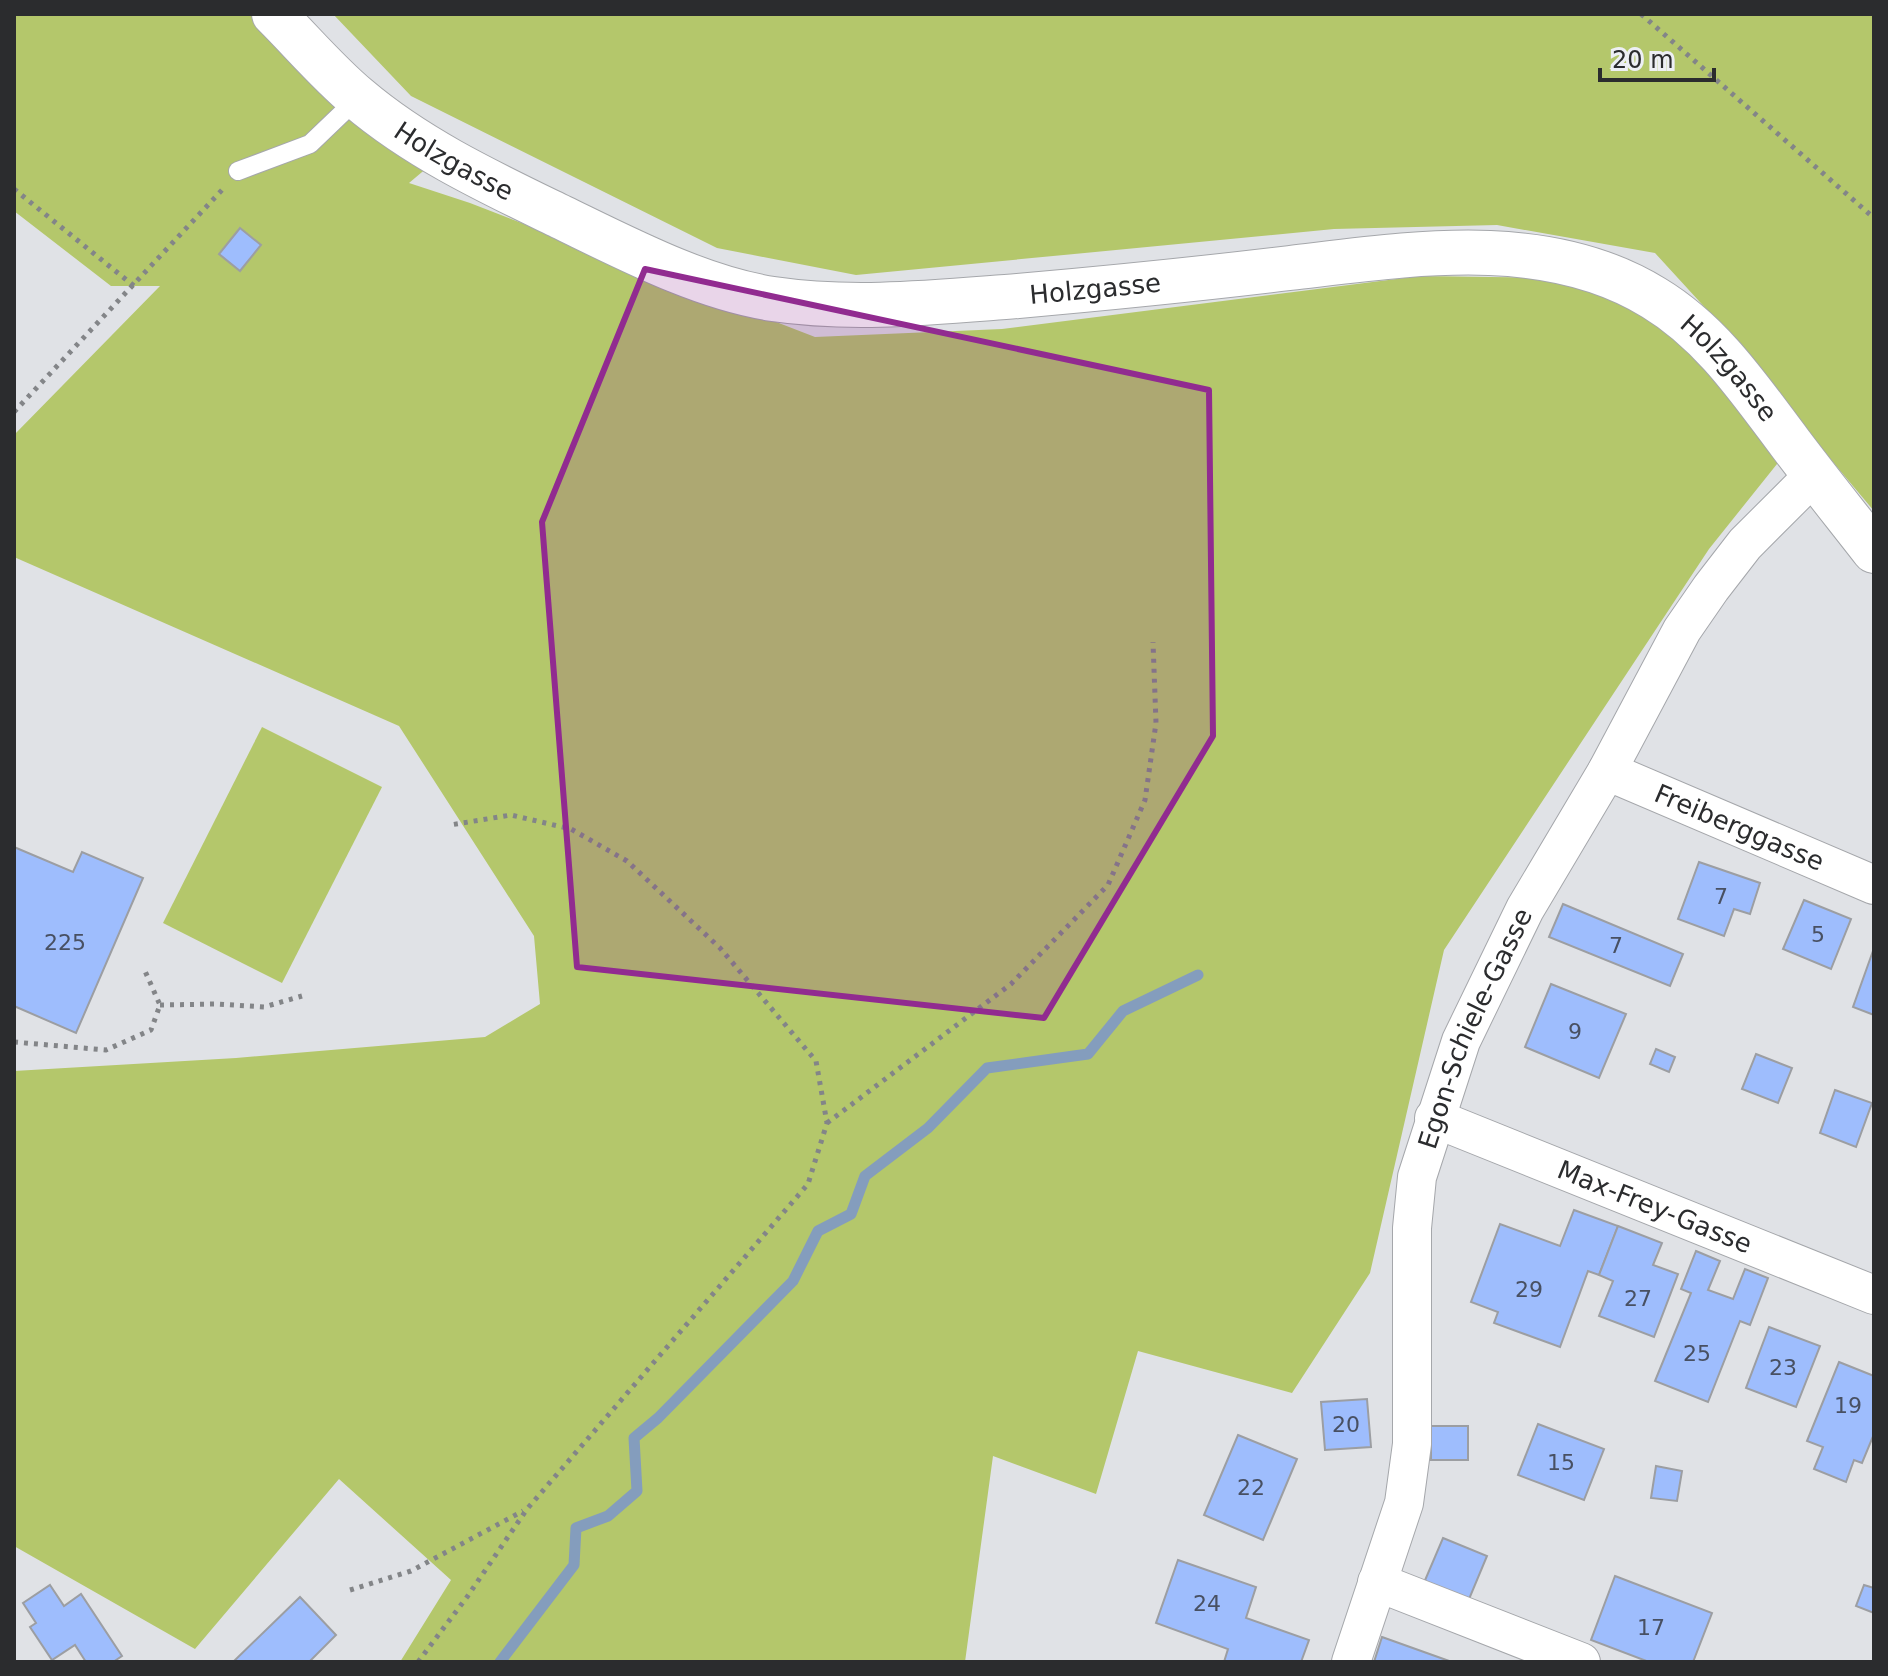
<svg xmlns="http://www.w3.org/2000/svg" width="1888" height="1676" viewBox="0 0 1888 1676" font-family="'DejaVu Sans',sans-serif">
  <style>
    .green { fill: #b4c76b }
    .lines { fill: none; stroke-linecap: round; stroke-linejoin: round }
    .stream { stroke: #849dbd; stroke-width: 11 }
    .building { fill: #9ebdfd; stroke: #9c9ea2; stroke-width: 2 }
    .lane-casing { stroke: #a5a7ab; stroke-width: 20 }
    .street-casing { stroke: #a5a7ab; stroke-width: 40 }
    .secondary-casing { stroke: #a5a7ab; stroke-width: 46 }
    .path { stroke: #838588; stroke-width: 5; stroke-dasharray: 4 6; stroke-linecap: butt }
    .lane { stroke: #fff; stroke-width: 18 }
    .street { stroke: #fff; stroke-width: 38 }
    .secondary { stroke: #fff; stroke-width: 44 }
    .marked { fill: #912b90; fill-opacity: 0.2; stroke: #912b90; stroke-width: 6; stroke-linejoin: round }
    .labels { text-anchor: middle; stroke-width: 6; stroke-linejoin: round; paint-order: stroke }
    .number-label { font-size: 22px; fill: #485062 }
    .street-label { font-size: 26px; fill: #2b2c2e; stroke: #edeff4 }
  </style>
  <rect width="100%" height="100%" fill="#e0e2e6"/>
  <g class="green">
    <polygon points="14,14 251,14 316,88 428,167 409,183 470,203 815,337 1002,329 1420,276 1561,278 1642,311 1703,360 1781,459 1709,549 1444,950 1370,1273 1292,1393 1138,1351 1096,1494 993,1456 965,1662 400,1662 451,1580 339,1479 195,1649 14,1546 14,1071 236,1058 485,1037 540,1004 534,936 399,726 14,557 14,435 160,286 111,286 14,211"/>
    <polygon points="333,14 1874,14 1874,511 1811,436 1764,372 1655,253 1497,225 1334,229 856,275 717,248 411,96"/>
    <polygon points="262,727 382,787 282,983 163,923"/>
  </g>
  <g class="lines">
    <polyline class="stream" points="500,1662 574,1565 576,1528 608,1516 637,1491 634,1438 658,1418 793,1281 818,1231 851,1214 865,1176 928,1128 987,1068 1088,1054 1123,1011 1198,975"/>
  </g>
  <g class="building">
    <polygon points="240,228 261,245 240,271 219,254"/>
    <polygon points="14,847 73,872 82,852 143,878 76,1033 14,1006"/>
    <polygon points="1699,862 1760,883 1750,914 1734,909 1724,936 1678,919"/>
    <polygon points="1804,900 1851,919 1831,969 1783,949"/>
    <polygon points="1563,904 1683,954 1670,986 1549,937"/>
    <polygon points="1874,948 1874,1015 1853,1007"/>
    <polygon points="1551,984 1626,1014 1599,1078 1525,1047"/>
    <polygon points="1656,1049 1675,1057 1669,1072 1650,1064"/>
    <polygon points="1756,1054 1792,1068 1778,1103 1742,1089"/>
    <polygon points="1835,1090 1872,1103 1856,1147 1820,1133"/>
    <polygon points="1574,1210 1618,1226 1599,1275 1588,1271 1560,1347 1494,1323 1498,1312 1471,1302 1500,1224 1560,1246"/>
    <polygon points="1618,1226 1662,1243 1653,1265 1678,1274 1654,1337 1599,1316 1613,1281 1599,1275"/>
    <polygon points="1696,1251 1720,1261 1708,1290 1733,1299 1745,1269 1768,1278 1750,1325 1740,1321 1708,1402 1655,1381 1691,1293 1681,1289"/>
    <polygon points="1769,1327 1820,1346 1796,1407 1746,1388"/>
    <polygon points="1839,1362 1874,1376 1874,1434 1862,1463 1854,1460 1846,1482 1814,1469 1823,1447 1807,1441"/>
    <polygon points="1367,1399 1371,1447 1325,1450 1321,1402"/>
    <polygon points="1538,1424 1604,1449 1584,1500 1518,1475"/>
    <rect x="1431" y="1426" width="37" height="34"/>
    <polygon points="1238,1435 1297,1459 1263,1540 1204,1515"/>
    <polygon points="1656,1466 1682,1471 1677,1501 1651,1498"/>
    <polygon points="1443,1538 1487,1556 1467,1604 1423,1585"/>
    <polygon points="1178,1560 1256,1587 1246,1618 1309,1640 1301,1662 1224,1662 1228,1649 1156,1623"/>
    <polygon points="1615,1576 1712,1613 1693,1662 1649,1662 1591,1640"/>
    <polygon points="50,1585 64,1606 81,1594 122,1656 113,1662 86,1662 75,1645 52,1660 30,1627 36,1623 23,1603"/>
    <polygon points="1864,1585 1874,1588 1874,1613 1856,1606"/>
    <polygon points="300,1597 336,1635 309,1662 233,1662"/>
    <polygon points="1382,1637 1452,1662 1374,1662"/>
  </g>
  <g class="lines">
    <defs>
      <polyline id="lane" points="238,171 310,144 358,98"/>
      <g id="street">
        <path id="s1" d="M1607,771L1874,885"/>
        <path id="s2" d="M1434,1118L1874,1295"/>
        <polyline points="1377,1582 1581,1662"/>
        <path id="s3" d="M1351,1662L1404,1503L1412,1444V1228L1417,1177L1461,1041L1525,909L1607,771L1682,630L1711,588L1745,544L1814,475"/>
      </g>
      <g id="secondary">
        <path id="s4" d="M274,14C302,42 328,73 358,98C418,149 491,183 561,217C627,249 701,288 773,299C854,311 937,302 1018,296C1109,288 1199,279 1290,268C1409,254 1546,231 1654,298C1712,333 1750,390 1790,443C1817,479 1846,515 1874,551"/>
      </g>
    </defs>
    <use href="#lane" class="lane-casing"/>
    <use href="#street" class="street-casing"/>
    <use href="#secondary" class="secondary-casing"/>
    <g class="path">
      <polyline points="1641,14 1874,218"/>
      <polyline points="14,189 134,286"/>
      <polyline points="14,412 222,190"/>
      <polyline points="160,1005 217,1004 264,1007 302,996"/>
      <polyline points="14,1042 106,1050 151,1030 160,1005 145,971"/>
      <polyline points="827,1123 1011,984 1108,885 1145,800 1156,723 1153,642"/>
      <polyline points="350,1590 411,1571 523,1511"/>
      <polyline points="418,1662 467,1597 527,1509 808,1184 827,1123 816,1061 720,948 627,861 571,829 511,815 450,825"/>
    </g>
    <use href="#lane" class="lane"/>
    <use href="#street" class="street"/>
    <use href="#secondary" class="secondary"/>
  </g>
  <path class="marked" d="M645,269L1209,390L1213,736L1044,1018L577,967L542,522Z"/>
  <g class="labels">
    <g class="number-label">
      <text x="1721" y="904">7</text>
      <text x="1818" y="942">5</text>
      <text x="65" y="950">225</text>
      <text x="1616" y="953">7</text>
      <text x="1575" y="1039">9</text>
      <text x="1529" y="1297">29</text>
      <text x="1638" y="1306">27</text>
      <text x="1697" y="1361">25</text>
      <text x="1783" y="1375">23</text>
      <text x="1848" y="1413">19</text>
      <text x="1346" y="1432">20</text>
      <text x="1561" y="1470">15</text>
      <text x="1251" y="1495">22</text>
      <text x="1207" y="1611">24</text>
      <text x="1651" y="1635">17</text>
    </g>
    <g class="street-label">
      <text dy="9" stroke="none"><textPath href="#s4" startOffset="234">Holzgasse</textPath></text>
      <text dy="9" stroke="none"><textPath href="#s4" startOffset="906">Holzgasse</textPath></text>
      <text dy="9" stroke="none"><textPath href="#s4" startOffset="1578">Holzgasse</textPath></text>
      <text dy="9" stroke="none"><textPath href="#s1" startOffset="144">Freiberggasse</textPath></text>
      <text dy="9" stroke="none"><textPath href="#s3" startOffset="654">Egon-Schiele-Gasse</textPath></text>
      <text dy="9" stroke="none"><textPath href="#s2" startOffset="238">Max-Frey-Gasse</textPath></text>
    </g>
  </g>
  <rect width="1888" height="1676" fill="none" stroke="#2b2c2e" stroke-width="32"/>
  <path d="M1600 68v12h114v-12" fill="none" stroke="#2b2c2e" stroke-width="4"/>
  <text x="1612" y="68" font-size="24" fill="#2b2c2e" stroke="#edeff4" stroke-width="6" paint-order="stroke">20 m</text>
</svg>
